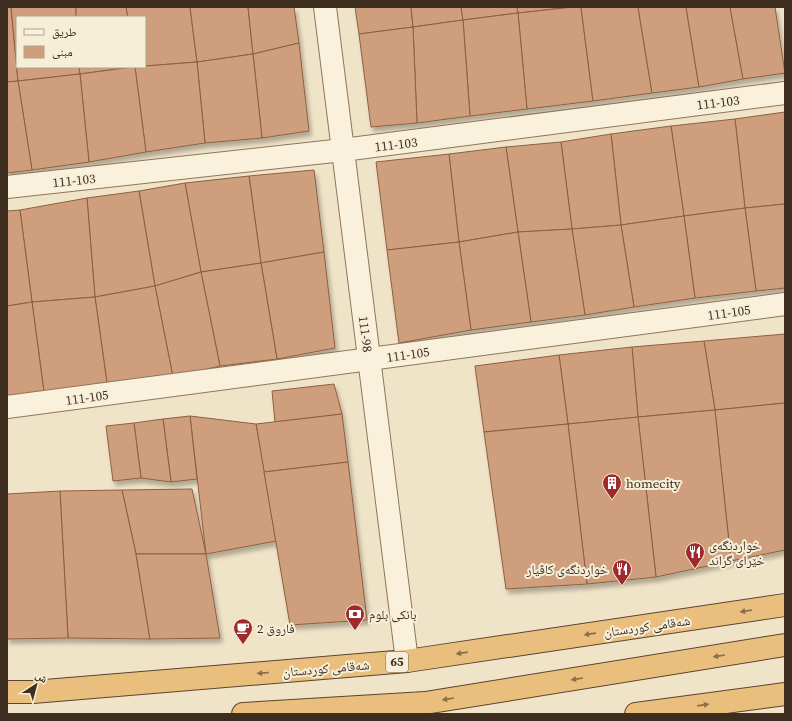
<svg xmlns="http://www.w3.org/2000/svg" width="792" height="721" viewBox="0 0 792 721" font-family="'Source Serif 4','Noto Naskh Arabic',serif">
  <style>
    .building { fill: #cf9f7d; stroke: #8d5f41; filter: url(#shadow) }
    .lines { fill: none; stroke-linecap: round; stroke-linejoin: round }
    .minor-casing { stroke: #8d765c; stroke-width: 24 }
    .tertiary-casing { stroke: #8d765c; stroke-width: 24 }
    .trunk-casing { stroke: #5b4430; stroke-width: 24 }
    .minor { stroke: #faf1dc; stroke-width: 22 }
    .tertiary { stroke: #faf1dc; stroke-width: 22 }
    .trunk { stroke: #eabe7c; stroke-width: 22 }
    .oneway { fill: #8b6f49 }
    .labels { text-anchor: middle; stroke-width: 4; stroke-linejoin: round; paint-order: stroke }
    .shield { fill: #f7eed8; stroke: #756857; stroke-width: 1 }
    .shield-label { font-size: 12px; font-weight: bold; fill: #3d2e20 }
    .street-label { font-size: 13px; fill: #3d2e20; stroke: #f7eed8 }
    .poi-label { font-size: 13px; fill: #3d2e20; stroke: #f7eed8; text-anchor: start }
  </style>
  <defs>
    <filter id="shadow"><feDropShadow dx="2.5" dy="4.5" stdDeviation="2" flood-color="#0004"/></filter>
  </defs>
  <rect width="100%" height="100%" fill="#f0e4c8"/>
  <g class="building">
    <polygon points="7,7 11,7 18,81 7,82"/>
    <polygon points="11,7 76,7 76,17 17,17 17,67 79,67 80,74 18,81"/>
    <polygon points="76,7 126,7 128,17 76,17"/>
    <polygon points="126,7 190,7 197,62 145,66 145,17 128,17"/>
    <polygon points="190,7 248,7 253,54 197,62"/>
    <polygon points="248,7 294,7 299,43 253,54"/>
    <polygon points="355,7 411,7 413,27 359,34"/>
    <polygon points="411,7 461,7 463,20 413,27"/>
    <polygon points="461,7 517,7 518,13 463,20"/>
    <polygon points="517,7 573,7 518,13"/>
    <polygon points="573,7 581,7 593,101 527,109 518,13"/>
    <polygon points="581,7 638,7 652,93 593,101"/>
    <polygon points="638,7 686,7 699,87 652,93"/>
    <polygon points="686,7 730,7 743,79 699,87"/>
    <polygon points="730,7 775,7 785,73 743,79"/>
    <polygon points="518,13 527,109 470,116 463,20"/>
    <polygon points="463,20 470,116 417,123 413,27"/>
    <polygon points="413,27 417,123 371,127 359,34"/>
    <polygon points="299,43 309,131 262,138 253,54"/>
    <polygon points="253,54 262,138 205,143 197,62"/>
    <polygon points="197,62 205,143 146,152 135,67 145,67 145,66"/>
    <polygon points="79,67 132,67 80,74"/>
    <polygon points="132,67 135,67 146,152 89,162 80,74"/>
    <polygon points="80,74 89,162 32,170 18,81"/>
    <polygon points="18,81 32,170 7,173 7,82"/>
    <polygon points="785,112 785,204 745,208 735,119"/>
    <polygon points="735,119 745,208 684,216 671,126"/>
    <polygon points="671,126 684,216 621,225 611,134"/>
    <polygon points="611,134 621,225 572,229 561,142"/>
    <polygon points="561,142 572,229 518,232 506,147"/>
    <polygon points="506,147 518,232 459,242 449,154"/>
    <polygon points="449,154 459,242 387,250 376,162"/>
    <polygon points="314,170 324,252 261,263 249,176"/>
    <polygon points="249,176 261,263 201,272 185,183"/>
    <polygon points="185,183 201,272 155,286 139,191"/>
    <polygon points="139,191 155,286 95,297 87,198"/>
    <polygon points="87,198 95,297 32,302 20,210"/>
    <polygon points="785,204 785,288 756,291 745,208"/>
    <polygon points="745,208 756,291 695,298 684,216"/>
    <polygon points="20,210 32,302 7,306 7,211"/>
    <polygon points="684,216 695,298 634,307 621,225"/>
    <polygon points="621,225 634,307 585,315 572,229"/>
    <polygon points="572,229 585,315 531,322 518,232"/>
    <polygon points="518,232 531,322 471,330 459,242"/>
    <polygon points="459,242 471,330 399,343 387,250"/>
    <polygon points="324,252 335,348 277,359 261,263"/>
    <polygon points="261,263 277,359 220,366 201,272"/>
    <polygon points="201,272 220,366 173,377 155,286"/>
    <polygon points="155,286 173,377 107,383 95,297"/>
    <polygon points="95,297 107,383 44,392 32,302"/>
    <polygon points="32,302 44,392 7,396 7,306"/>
    <polygon points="785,334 785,403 715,410 704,341"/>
    <polygon points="704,341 715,410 638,417 632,347"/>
    <polygon points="632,347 638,417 568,424 559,355"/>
    <polygon points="559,355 568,424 484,432 475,366"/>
    <polygon points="334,384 342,414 275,422 272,391"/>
    <polygon points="785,403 785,550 731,561 715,410"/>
    <polygon points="715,410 731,561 656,577 638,417"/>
    <polygon points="342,414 348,462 264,472 256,424"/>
    <polygon points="190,416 256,424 276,541 206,554"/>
    <polygon points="190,416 197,479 171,482 163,419"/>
    <polygon points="638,417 656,577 587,584 568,424"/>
    <polygon points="163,419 171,482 141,478 134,423"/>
    <polygon points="134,423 141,478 113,481 106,426"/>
    <polygon points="568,424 587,584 506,589 484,432"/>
    <polygon points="348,462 367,620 290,625 264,472"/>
    <polygon points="192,489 206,554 136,554 122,490"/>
    <polygon points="122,490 136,554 150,639 68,638 60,491"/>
    <polygon points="60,491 68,638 7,639 7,494"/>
    <polygon points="136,554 206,554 220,638 150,639"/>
  </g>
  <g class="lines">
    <defs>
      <g id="minor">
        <polyline points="7,187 343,150 785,93"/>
        <polyline points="7,407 785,304"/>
      </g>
      <polyline id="tertiary" points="325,7 407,661"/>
      <g id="trunk">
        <polyline points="7,692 33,692 407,661 785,605"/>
        <polyline points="243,714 425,703 785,645"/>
        <polyline points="636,714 785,694"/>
      </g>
    </defs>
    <use href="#minor" class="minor-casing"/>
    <use href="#tertiary" class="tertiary-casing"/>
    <use href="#trunk" class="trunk-casing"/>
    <use href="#minor" class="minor"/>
    <use href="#tertiary" class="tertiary"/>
    <use href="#trunk" class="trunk"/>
  </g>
  <defs><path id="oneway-solid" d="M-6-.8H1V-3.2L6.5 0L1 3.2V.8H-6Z"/></defs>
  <g class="oneway">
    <use href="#oneway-solid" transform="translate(746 611) rotate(172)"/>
    <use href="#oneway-solid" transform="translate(590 634) rotate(172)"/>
    <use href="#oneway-solid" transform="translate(462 653) rotate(172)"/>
    <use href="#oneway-solid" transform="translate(719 656) rotate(171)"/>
    <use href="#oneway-solid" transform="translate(263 673) rotate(175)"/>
    <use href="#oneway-solid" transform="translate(577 679) rotate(171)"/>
    <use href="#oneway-solid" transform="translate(448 699) rotate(171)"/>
    <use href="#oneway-solid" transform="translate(703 705) rotate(-8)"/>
  </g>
  <defs>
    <symbol id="building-pin" viewBox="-11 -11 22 30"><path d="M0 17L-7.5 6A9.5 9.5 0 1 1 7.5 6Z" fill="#9e2a2b" stroke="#f7eed8"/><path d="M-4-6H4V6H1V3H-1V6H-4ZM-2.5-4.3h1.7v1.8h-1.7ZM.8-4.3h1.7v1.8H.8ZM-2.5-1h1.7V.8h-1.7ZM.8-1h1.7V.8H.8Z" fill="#fff"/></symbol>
    <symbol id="restaurant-pin" viewBox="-11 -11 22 30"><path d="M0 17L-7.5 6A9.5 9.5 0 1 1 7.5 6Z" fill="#9e2a2b" stroke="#f7eed8"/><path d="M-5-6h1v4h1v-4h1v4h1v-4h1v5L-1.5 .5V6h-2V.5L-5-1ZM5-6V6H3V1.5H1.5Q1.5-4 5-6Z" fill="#fff"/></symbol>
    <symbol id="bank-pin" viewBox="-11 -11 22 30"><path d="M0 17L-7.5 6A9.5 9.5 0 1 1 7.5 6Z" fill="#9e2a2b" stroke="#f7eed8"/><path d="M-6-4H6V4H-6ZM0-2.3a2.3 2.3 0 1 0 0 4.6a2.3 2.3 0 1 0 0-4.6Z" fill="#fff"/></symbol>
    <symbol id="cafe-pin" viewBox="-11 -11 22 30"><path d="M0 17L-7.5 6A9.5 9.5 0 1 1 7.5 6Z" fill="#9e2a2b" stroke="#f7eed8"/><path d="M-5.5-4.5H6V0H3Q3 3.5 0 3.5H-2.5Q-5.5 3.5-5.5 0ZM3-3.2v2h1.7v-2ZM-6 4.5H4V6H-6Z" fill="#fff"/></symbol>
  </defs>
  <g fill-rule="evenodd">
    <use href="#building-pin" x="601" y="472" width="22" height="30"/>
    <use href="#restaurant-pin" x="684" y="541" width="22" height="30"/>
    <use href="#restaurant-pin" x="611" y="558" width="22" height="30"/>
    <use href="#bank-pin" x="344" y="603" width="22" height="30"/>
    <use href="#cafe-pin" x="232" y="617" width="22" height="30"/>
  </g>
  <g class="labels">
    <rect class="shield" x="386" y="652" width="22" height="20" rx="3"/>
    <g class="shield-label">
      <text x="397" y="666">65</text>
    </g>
    <g class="street-label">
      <text transform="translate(718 102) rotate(-7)" y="5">111-103</text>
      <text transform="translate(396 144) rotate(-7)" y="5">111-103</text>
      <text transform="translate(74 180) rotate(-6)" y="5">111-103</text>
      <text transform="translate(729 312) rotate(-8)" y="5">111-105</text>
      <text transform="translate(366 334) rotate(83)" y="5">111-98</text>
      <text transform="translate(408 354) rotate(-8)" y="5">111-105</text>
      <text transform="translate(87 397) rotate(-8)" y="5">111-105</text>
      <text transform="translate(647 626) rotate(-8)" y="5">شەقامی کوردستان</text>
      <text transform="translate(326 668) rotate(-5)" y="5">شەقامی کوردستان</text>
    </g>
    <g class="poi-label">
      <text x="626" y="488">homecity</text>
      <text x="709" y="550">خواردنگەی<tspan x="709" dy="15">خێرای گراند</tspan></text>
      <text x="608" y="574" text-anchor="end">خواردنگەی کاڤیار</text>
      <text x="369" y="619">بانکی بلوم</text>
      <text x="257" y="633">فاروق 2</text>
    </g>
  </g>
  <rect width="792" height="721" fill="none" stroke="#3d2e20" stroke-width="16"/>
  <rect x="16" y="16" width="130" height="52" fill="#f7eed8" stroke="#ada18e"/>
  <rect x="24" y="29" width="20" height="6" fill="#faf1dc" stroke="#ada18e"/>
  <text x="52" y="36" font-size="12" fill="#3d2e20">طريق</text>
  <rect x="24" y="46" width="20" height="12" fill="#cf9f7d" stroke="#ada18e"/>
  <text x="52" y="56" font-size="12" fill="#3d2e20">مبنى</text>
  <g transform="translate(36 685) rotate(36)" stroke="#f7eed8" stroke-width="3" paint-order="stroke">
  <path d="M0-3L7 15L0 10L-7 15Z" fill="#3d2e20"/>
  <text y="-6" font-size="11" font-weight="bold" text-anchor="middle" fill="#3d2e20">ش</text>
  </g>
</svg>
